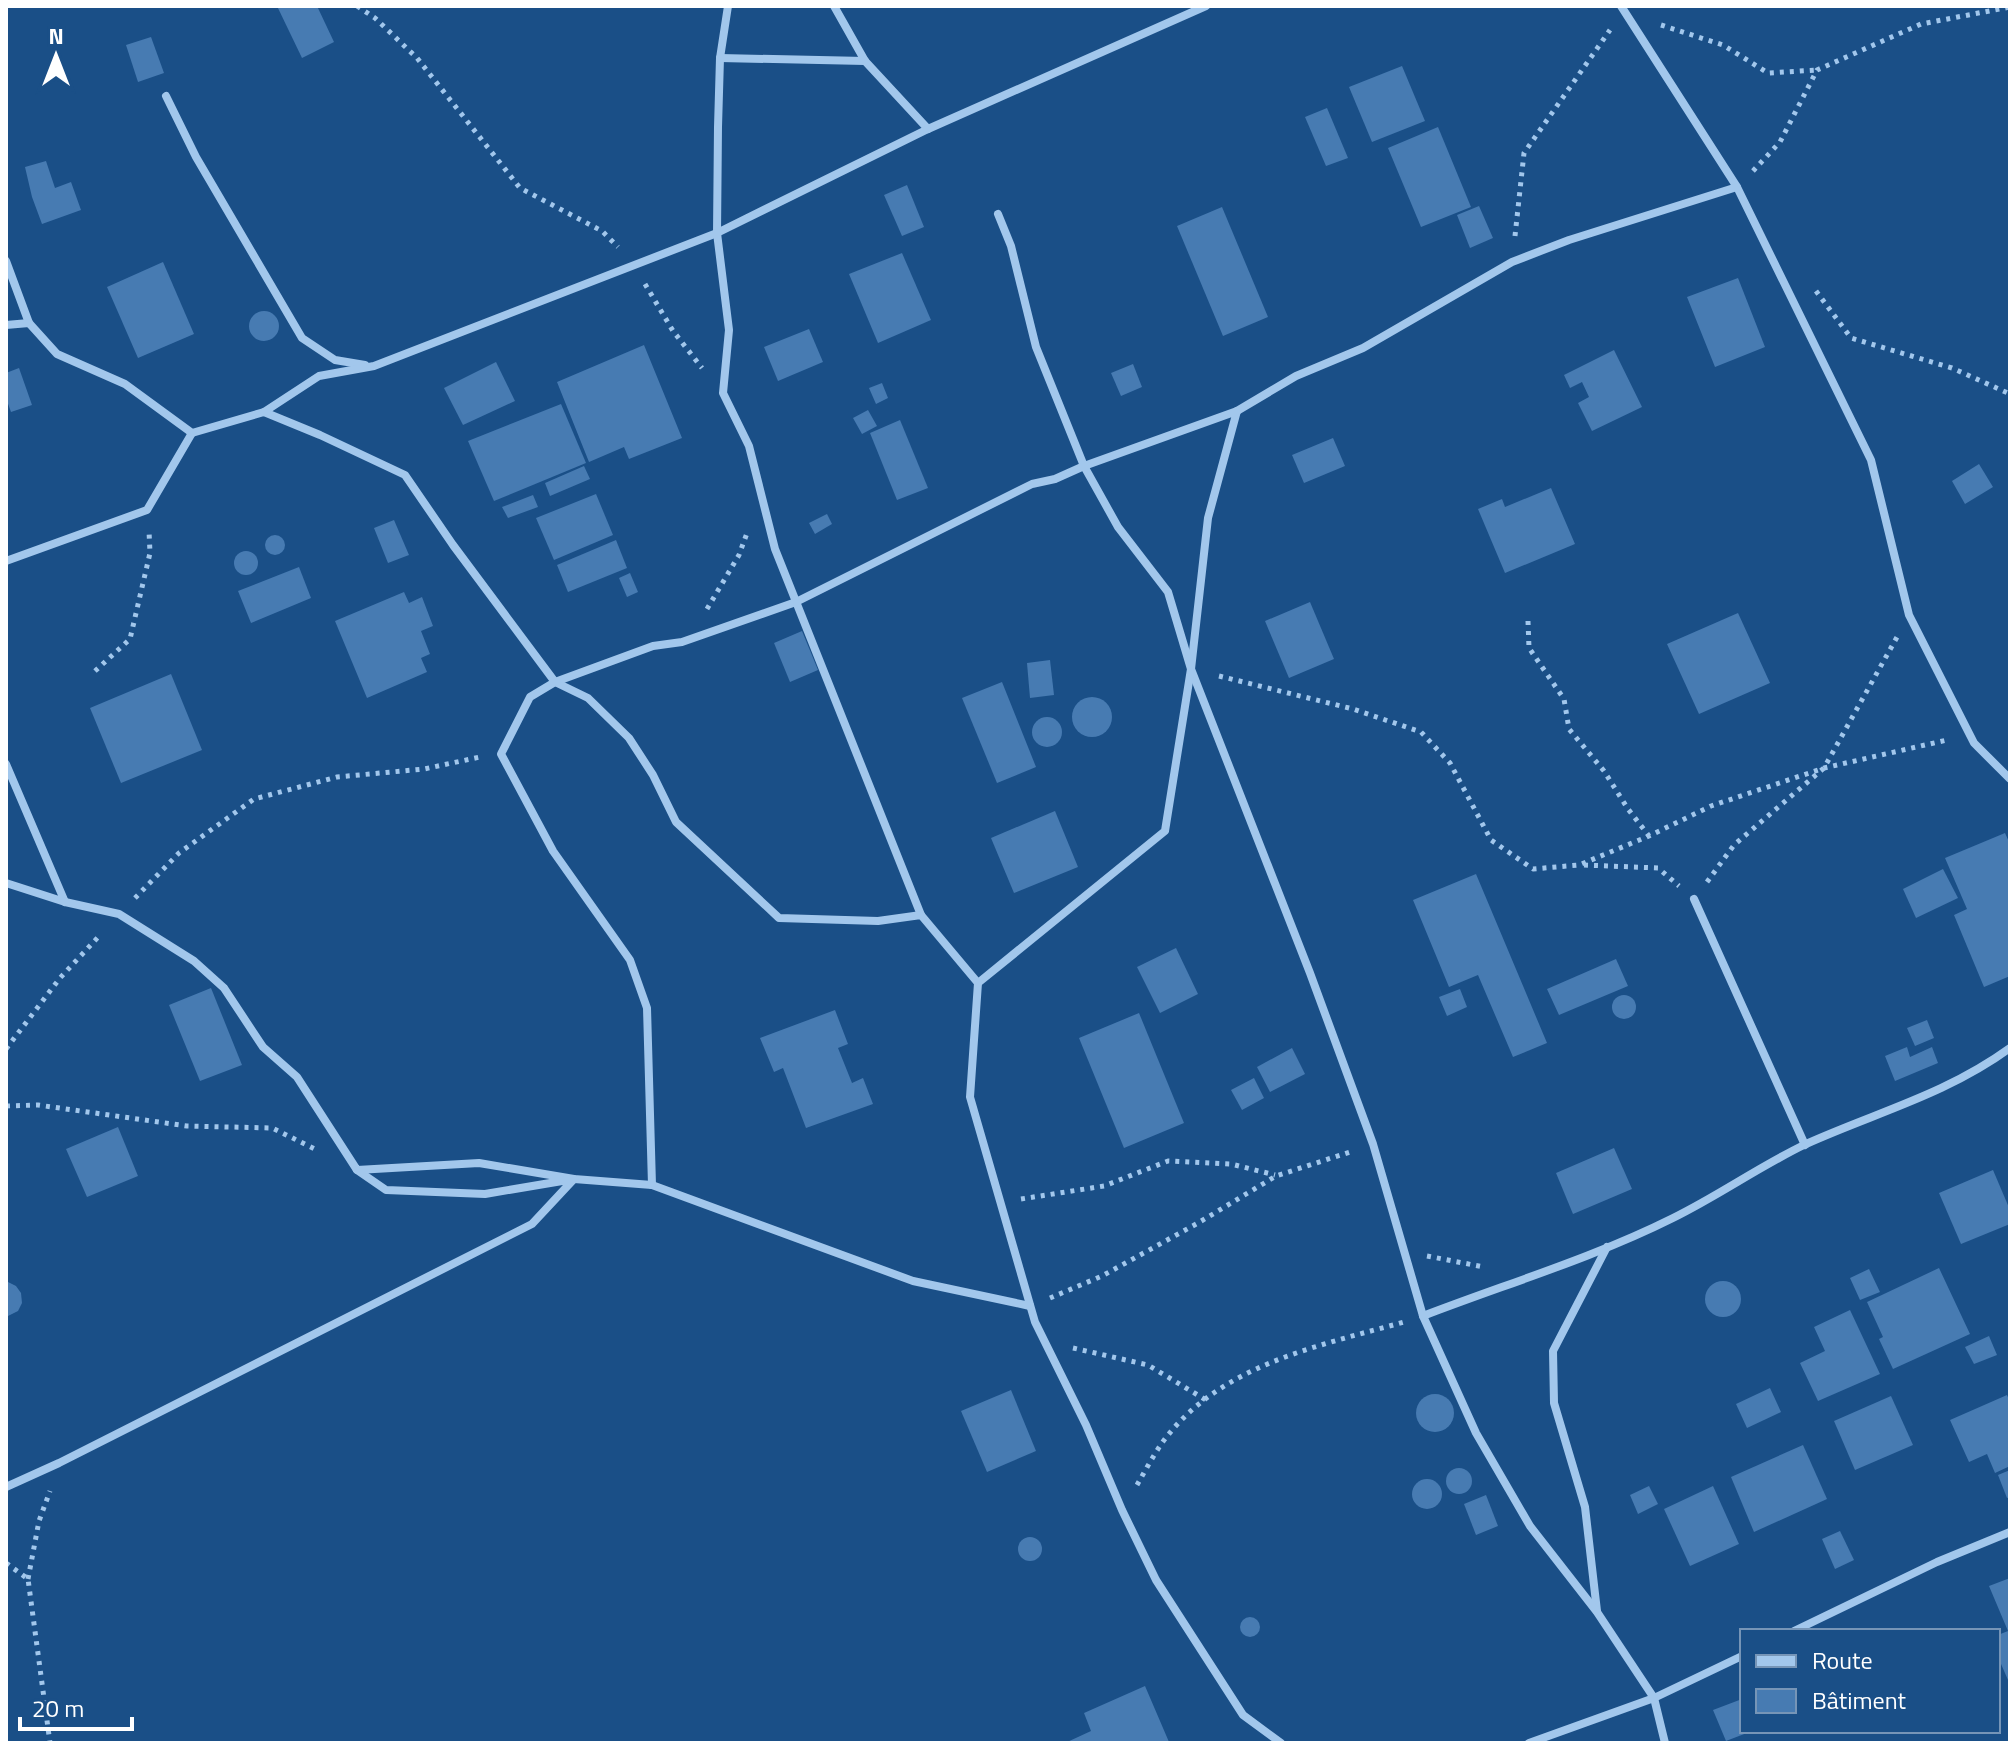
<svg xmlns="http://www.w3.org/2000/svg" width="2016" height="1749" viewBox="0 0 2016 1749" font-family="'Titillium Web',sans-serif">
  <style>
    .building { fill: #477bb2 }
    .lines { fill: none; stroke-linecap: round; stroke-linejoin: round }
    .path { stroke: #a2c7ec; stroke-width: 5; stroke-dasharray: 4 6; stroke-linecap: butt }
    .street { stroke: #a2c7ec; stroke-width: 8 }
  </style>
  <rect width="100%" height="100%" fill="#1a4f87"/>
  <g class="building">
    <polygon points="277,6 317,6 334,42 302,58"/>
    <polygon points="151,37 164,73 138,82 126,45"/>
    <polygon points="1402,66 1425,121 1372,142 1349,87"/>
    <polygon points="1327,108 1348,158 1326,166 1305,117"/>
    <polygon points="1438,127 1471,207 1421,227 1388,148"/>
    <polygon points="46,161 55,188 71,182 81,210 42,224 32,197 25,167"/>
    <polygon points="907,185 924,227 902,236 884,195"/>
    <polygon points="1479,206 1493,238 1470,248 1457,215"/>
    <polygon points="1222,207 1268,317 1223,336 1177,226"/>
    <polygon points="902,253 931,320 878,343 849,274"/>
    <polygon points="163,262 194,334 138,358 107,287"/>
    <polygon points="1738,278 1765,347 1715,367 1687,297"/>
    <circle cx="264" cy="326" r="15"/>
    <polygon points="809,329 823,362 778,381 764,347"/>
    <polygon points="644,345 682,438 629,459 624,447 589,462 557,382"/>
    <polygon points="1614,350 1642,407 1592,431 1578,403 1589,397 1582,382 1570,388 1564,375"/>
    <polygon points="496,362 515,401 463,425 444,388"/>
    <polygon points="1133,364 1142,387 1121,396 1111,373"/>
    <polygon points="19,368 32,405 11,412 6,398 6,373"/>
    <polygon points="882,383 888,398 876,404 869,388"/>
    <polygon points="561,404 586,463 494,501 468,441"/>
    <polygon points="868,410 877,426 862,434 853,418"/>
    <polygon points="900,420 928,488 897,500 870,433"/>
    <polygon points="1333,438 1345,466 1304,483 1292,455"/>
    <polygon points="1979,464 1993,487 1965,504 1952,481"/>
    <polygon points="584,466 590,479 550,496 545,483"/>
    <polygon points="1551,488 1575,544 1505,573 1478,509 1502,499 1505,507"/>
    <polygon points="596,494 613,535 554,560 536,518"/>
    <polygon points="533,495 538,507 508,518 502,507"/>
    <polygon points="827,514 832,524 815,534 809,523"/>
    <polygon points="394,520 409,555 388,563 374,528"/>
    <circle cx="275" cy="545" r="10"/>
    <polygon points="616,540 627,568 568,592 557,565"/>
    <circle cx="246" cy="563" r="12"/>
    <polygon points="299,567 311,598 251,623 238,591"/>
    <polygon points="630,573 638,592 627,597 619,578"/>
    <polygon points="404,592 409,603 422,597 433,626 421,631 430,654 421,658 427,672 367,698 335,621"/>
    <polygon points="1310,602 1334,659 1289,678 1265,621"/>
    <polygon points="1738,613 1770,683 1699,714 1667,644"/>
    <polygon points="802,631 818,670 790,682 774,643"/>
    <polygon points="1050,660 1054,695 1030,698 1027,663"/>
    <polygon points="171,674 202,750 121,783 90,708"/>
    <polygon points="1002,682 1036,767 997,783 962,698"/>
    <circle cx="1092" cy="717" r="20"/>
    <circle cx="1047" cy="732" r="15"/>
    <polygon points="1055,811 1078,867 1014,893 991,838"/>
    <polygon points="2005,833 2010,844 2010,976 1984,987 1954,915 1967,909 1945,858"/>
    <polygon points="1943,869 1958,898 1916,918 1903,889"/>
    <polygon points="1476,874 1547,1043 1513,1057 1478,975 1449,987 1413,900"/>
    <polygon points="1176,948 1198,994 1160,1013 1137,967"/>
    <polygon points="1616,959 1628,986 1559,1015 1547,989"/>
    <polygon points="211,988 242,1065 200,1081 169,1005"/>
    <polygon points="1460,989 1467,1007 1447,1016 1439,997"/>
    <circle cx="1624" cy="1007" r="12"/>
    <polygon points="835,1010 848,1044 838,1048 852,1083 863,1078 873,1104 806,1128 783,1068 774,1072 760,1038"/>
    <polygon points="1139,1013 1184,1123 1124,1148 1079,1038"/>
    <polygon points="1927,1020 1934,1038 1915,1046 1907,1028"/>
    <polygon points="1907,1047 1910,1057 1932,1047 1938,1063 1895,1081 1885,1056"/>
    <polygon points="1292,1048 1305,1074 1270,1092 1257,1067"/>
    <polygon points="1254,1078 1264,1098 1242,1110 1231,1090"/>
    <polygon points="118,1127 138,1176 87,1197 66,1149"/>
    <polygon points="1614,1148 1632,1189 1573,1214 1556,1173"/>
    <polygon points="1993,1170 2010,1210 2010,1224 1961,1244 1939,1193"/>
    <polygon points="1939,1268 1970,1334 1893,1369 1879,1339 1883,1337 1867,1302"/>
    <polygon points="1869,1269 1880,1292 1860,1300 1850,1278"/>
    <polygon points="6,1281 16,1286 21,1293 22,1303 18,1311 6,1317"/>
    <circle cx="1723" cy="1299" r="18"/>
    <polygon points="1850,1310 1880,1374 1818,1401 1800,1363 1825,1351 1814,1327"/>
    <polygon points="1989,1336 1997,1355 1974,1364 1965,1347"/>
    <polygon points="1770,1388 1781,1412 1747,1428 1736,1404"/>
    <polygon points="1011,1390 1036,1451 987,1472 961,1411"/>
    <circle cx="1435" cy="1413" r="19"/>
    <polygon points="2007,1395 2010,1402 2010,1466 1995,1473 1987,1454 1969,1462 1950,1420"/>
    <polygon points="1891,1396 1913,1445 1855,1470 1834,1421"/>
    <polygon points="1803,1445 1827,1499 1754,1532 1731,1477"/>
    <circle cx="1459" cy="1481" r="13"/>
    <polygon points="2010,1470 2010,1497 2007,1498 1998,1475"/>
    <circle cx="1427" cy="1494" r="15"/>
    <polygon points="1649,1486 1658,1504 1638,1514 1630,1495"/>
    <polygon points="1713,1486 1739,1544 1690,1566 1664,1509"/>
    <polygon points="1486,1495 1498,1526 1476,1535 1464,1504"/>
    <polygon points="1840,1531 1854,1560 1835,1569 1822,1539"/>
    <circle cx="1030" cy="1549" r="12"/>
    <polygon points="2010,1578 2010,1679 2008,1680 1998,1657 1998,1635 2008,1631 1989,1586"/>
    <circle cx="1250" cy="1627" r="10"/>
    <polygon points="1145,1686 1169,1742 1065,1743 1091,1731 1084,1713"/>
    <polygon points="1742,1699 1742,1731 1752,1731 1726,1741 1713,1710"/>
  </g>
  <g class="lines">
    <g class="path">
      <polyline points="357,6 375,18 417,58 520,188 602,231 618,247"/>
      <polyline points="1661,25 1723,45 1768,73 1816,70"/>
      <polyline points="1753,171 1780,142 1817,70 1921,24 2010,7"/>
      <polyline points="1515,236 1524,153 1610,30"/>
      <polyline points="645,284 673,331 702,368"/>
      <polyline points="1816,291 1851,338 1952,368 2010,394"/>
      <polyline points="707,609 739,555 747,533"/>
      <polyline points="1528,621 1529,648 1564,699 1569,729 1604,771 1628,809 1649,836"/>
      <polyline points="95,671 130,639 150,553 149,531"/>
      <polyline points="1219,676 1353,709 1421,732 1450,763 1491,840 1533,869 1579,865 1649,836 1711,806 1824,768 1947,740"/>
      <polyline points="1584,865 1658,868 1679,886"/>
      <polyline points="1707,882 1734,845 1824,768 1897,637"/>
      <polyline points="135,898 179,853 254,799 337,777 424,769 480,757"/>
      <polyline points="6,1049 60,978 101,934"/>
      <polyline points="6,1106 38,1105 187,1126 272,1128 315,1149"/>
      <polyline points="1021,1199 1104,1186 1168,1161 1231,1164 1275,1175"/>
      <polyline points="1427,1256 1484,1267"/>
      <polyline points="1050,1298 1102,1276 1198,1223 1276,1176 1353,1151"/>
      <polyline points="1073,1348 1148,1365 1206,1400"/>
      <path d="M1137,1485C1145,1471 1153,1456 1162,1443C1218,1365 1318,1346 1404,1322"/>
      <polyline points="6,1563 28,1579 50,1743"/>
      <polyline points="28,1579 39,1521 50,1491"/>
    </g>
    <g class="street">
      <polyline points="728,6 720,58 718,127 717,233 729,330 723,393 749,446 775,549 921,915"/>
      <polyline points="834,6 865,61 928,129"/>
      <polyline points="1621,6 1737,187 1871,460 1909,615 1974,743 2010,779"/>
      <polyline points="720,58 865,61"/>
      <polyline points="166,96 196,157 302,338 335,360 365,365"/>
      <polyline points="6,261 29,323"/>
      <polyline points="6,325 29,323 57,354 125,384 192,433 264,412 320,435 405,475 453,545 555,682 588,698 629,738 653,775 676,822 779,918 878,921 921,915 978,983 970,1097 1035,1322 1086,1425 1122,1510 1156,1580 1243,1715 1281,1743"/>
      <polyline points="1237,411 1208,518 1191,669 1310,973 1373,1144 1423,1316"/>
      <polyline points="264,412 319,376 374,366 717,233 928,129 1206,6"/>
      <polyline points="6,561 147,510 192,433"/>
      <polyline points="6,764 65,902"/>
      <polyline points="6,883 65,902 119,914 194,961 224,988 263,1047 297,1077 357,1170 479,1163 574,1179 652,1185 913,1281 1030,1306"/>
      <polyline points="1694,899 1805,1145"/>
      <polyline points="978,983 1165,831 1191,669 1168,592 1118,527 1084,466 1036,347 1011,246 998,214"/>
      <polyline points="652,1185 647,1008 630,960 553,851 501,754 530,697 555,682 653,646 682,642 796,602 1032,484 1055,479 1084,466 1237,411 1296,376 1363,348 1512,262 1569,240 1737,187"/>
      <polyline points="6,1487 59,1463 532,1224 574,1179 485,1194 386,1190 357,1170"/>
      <polyline points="1597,1611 1585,1507 1554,1403 1553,1351 1607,1247"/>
      <polyline points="1794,1631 1937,1562 2010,1532"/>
      <polyline points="1529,1743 1654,1698 1742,1656"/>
      <path d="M1665,1743L1654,1698L1597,1612L1530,1526L1476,1433L1423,1316C1506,1284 1593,1258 1673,1218C1718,1196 1760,1166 1806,1144C1877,1112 1945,1095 2010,1048"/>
    </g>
  </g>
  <rect width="2016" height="1749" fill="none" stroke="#ffffff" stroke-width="16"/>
  <rect x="1740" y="1629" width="260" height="104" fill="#1a4f87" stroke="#7695b7" stroke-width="2"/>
  <rect x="1756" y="1655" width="40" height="12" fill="#a2c7ec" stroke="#7695b7" stroke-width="2"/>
  <text x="1812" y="1669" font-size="24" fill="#ffffff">Route</text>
  <rect x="1756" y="1689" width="40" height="24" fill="#477bb2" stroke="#7695b7" stroke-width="2"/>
  <text x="1812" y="1709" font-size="24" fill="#ffffff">Bâtiment</text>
  <g transform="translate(56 56)" stroke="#1a4f87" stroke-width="6" paint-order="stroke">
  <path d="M0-6L14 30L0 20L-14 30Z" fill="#ffffff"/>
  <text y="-12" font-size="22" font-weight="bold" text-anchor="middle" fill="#ffffff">N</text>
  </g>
  <path d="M20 1717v12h112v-12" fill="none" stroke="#ffffff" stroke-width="4"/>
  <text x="32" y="1717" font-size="24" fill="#ffffff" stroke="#1a4f87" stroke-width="6" paint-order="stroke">20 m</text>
</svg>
